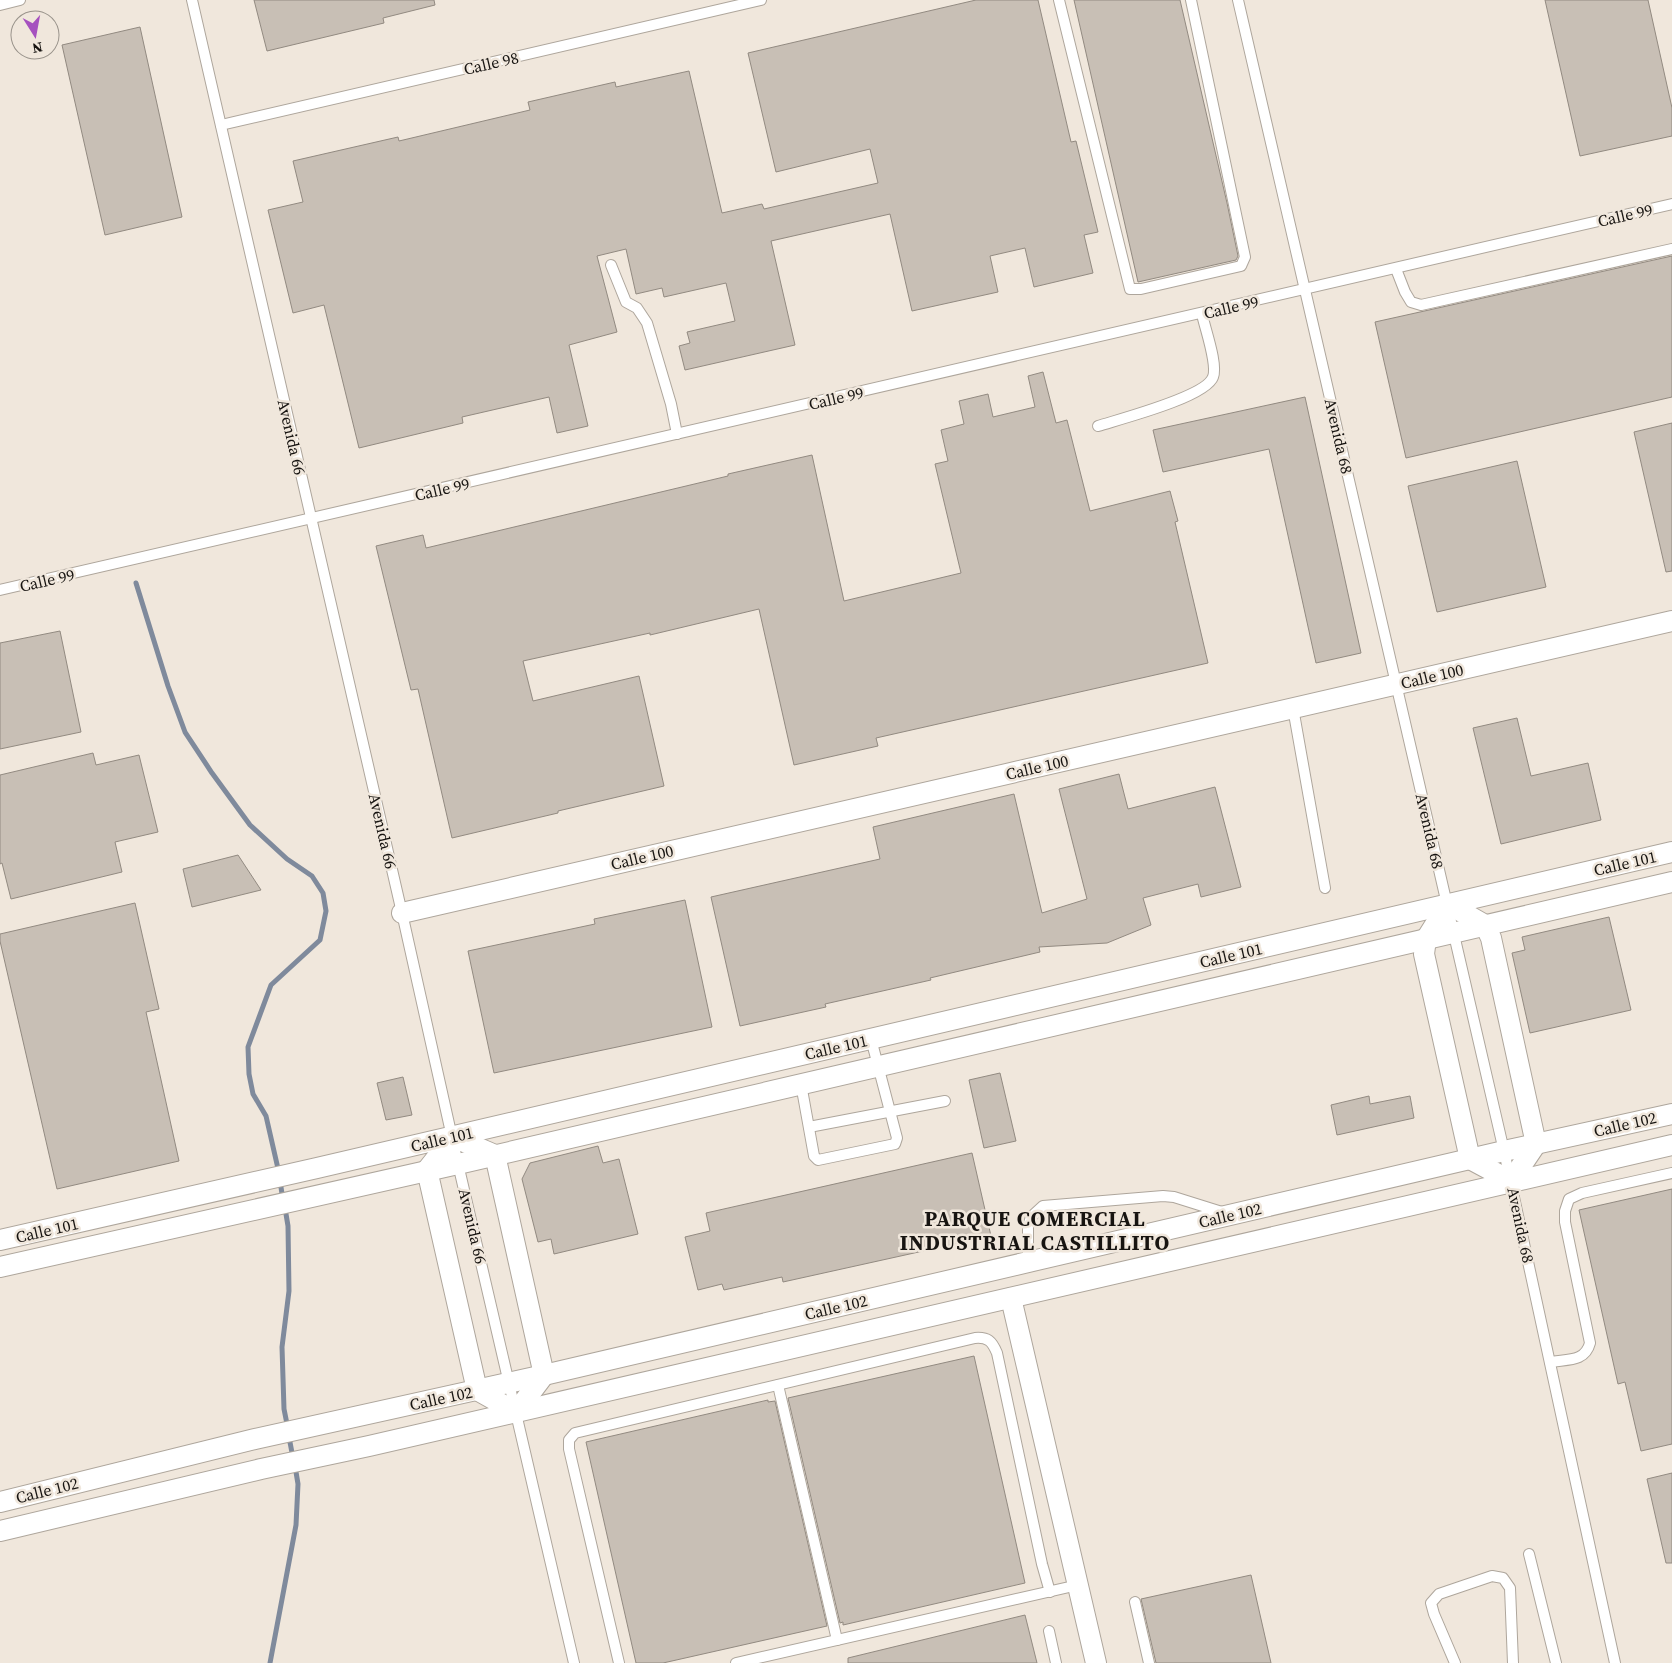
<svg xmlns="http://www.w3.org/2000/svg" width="1672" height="1663" viewBox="0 0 1672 1663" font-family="'Source Serif 4',serif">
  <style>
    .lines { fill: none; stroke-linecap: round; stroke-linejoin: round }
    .stream { stroke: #7f8a9c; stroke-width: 5 }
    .building { fill: #c8bfb5; stroke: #928a81 }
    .service-casing { stroke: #aea69c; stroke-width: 12 }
    .minor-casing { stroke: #aea69c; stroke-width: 22 }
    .service { stroke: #fff; stroke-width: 10 }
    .minor { stroke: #fff; stroke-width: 20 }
    .labels { text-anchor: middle; stroke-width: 5; stroke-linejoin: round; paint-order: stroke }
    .street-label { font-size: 16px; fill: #171411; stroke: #f0e7dc }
    .district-label { font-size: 21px; font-weight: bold; letter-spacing: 1px; fill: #171411; stroke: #f0e7dc }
  </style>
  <rect width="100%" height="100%" fill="#f0e7dc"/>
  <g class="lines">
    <g class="stream">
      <polyline points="136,583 168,686 185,732 212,773 250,825 287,859 312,876 323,893 326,911 320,940 271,985 248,1047 249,1074 253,1094 266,1116 279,1173"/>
      <polyline points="280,1181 283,1200"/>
      <polyline points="285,1208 288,1226 289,1291 282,1347 284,1409 288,1429"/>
      <polyline points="289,1437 293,1458"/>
      <polyline points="270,1663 296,1525 298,1484 295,1466"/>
    </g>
  </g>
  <g class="building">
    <polygon points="254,0 434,0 435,5 383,18 384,23 267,51"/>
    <polygon points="976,0 1038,0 1071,142 1076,141 1098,232 1084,235 1093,273 1034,287 1025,248 990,256 998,292 912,311 890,214 771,241 795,345 685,370 679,346 690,343 687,332 735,321 726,283 664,297 662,288 636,294 626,249 597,256 617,332 569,345 588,426 557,433 549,397 462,417 463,423 359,448 324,305 293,313 268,210 303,202 293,161 398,137 399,141 530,110 528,102 615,82 616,87 689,71 722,213 762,204 764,209 878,183 870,149 776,172 748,53"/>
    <polygon points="1074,0 1180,0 1227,203 1238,256 1236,260 1138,282"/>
    <polygon points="1545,0 1648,0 1672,108 1672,136 1580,156"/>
    <polygon points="140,27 182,217 105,235 62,45"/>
    <polygon points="1672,256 1672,397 1406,458 1375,322"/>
    <polygon points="1043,372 1056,423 1067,420 1090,511 1170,491 1178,521 1175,522 1208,663 876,738 878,746 794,765 759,609 650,635 650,633 523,661 533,701 639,676 664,786 558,811 558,813 452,838 418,689 411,690 376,546 423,535 426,548 728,476 728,474 812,455 844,601 961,573 935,464 948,461 941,430 964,424 959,401 988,394 993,417 1035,407 1028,376"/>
    <polygon points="1305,397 1361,653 1316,663 1269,449 1163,472 1153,430"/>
    <polygon points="1672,423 1672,571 1666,572 1634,432"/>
    <polygon points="1517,461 1546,587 1437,612 1408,486"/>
    <polygon points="60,631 81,732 0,749 0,643"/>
    <polygon points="1517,718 1531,776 1588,763 1601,820 1501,844 1473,728"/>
    <polygon points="93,753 96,765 139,755 158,832 115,842 122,872 11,899 2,863 0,864 0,775"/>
    <polygon points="1119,774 1128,809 1215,787 1241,887 1201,897 1198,884 1143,898 1151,925 1107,943 1039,947 1040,952 930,978 931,980 825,1004 826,1007 740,1026 711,897 880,859 873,827 1014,794 1042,913 1087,899 1059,789"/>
    <polygon points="238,855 261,890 192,907 183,869"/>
    <polygon points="685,900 712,1027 494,1073 468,951 595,924 594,919"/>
    <polygon points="135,903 159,1009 146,1012 179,1161 57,1189 0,941 0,934"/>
    <polygon points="1609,917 1631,1010 1530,1033 1512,953 1525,950 1522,937"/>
    <polygon points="1000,1073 1016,1141 984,1148 969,1080"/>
    <polygon points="403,1077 412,1115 386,1120 377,1083"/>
    <polygon points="1369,1096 1370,1104 1410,1096 1414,1118 1337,1135 1331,1105"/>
    <polygon points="598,1146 603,1163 619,1159 638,1234 554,1254 551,1239 538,1242 522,1179 530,1163"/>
    <polygon points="972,1153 991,1236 783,1282 782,1277 724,1290 722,1284 698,1290 685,1237 710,1231 706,1213"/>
    <polygon points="1672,1189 1672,1444 1641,1451 1625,1382 1618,1384 1579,1210"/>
    <polygon points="974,1356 1025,1583 843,1625 843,1622 840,1623 788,1398"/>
    <polygon points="768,1400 768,1402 775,1401 827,1626 663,1663 636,1663 586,1442"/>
    <polygon points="1672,1473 1672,1563 1666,1563 1647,1479"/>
    <polygon points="1251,1575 1271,1663 1156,1663 1141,1599"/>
    <polygon points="1025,1615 1037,1663 848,1663 848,1658"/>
  </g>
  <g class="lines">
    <defs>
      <g id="service">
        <polyline points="192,0 402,913 458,1164 574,1663"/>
        <polyline points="1059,0 1130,289 1141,289 1241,266 1245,257 1191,0"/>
        <polyline points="1238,0 1504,1151 1615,1663"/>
        <polyline points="0,5 20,0"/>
        <polyline points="221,125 761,0"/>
        <polyline points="611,265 626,302 637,308 647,323 671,404 677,434"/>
        <polyline points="1396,269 1405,292 1411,302 1421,305 1672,249"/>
        <path d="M1098,426C1120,419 1206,397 1213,377C1218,364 1205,329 1202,314"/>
        <polyline points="0,590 1672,204"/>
        <polyline points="1293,708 1325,888"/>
        <polyline points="801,1084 814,1156 818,1160 895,1144 897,1138 871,1039"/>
        <polyline points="809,1127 945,1101"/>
        <polyline points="1028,1262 1028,1226 1031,1217 1043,1206 1163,1196 1174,1197 1225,1213"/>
        <path d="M1550,1362C1568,1359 1585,1362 1590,1343L1565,1222V1211L1569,1199L1582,1193L1672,1173"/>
        <polyline points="778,1385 837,1640"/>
        <polyline points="1529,1554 1556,1663"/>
        <polyline points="1135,1602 1149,1663"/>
        <polyline points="1049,1631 1056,1663"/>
        <path d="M619,1663L569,1449V1440L575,1433L975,1338C988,1337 992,1341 997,1353L1042,1564L1050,1592"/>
        <polyline points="736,1663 1078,1585"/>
        <polyline points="1455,1663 1434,1614 1431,1603 1439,1594 1492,1576 1503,1578 1510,1588 1513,1663"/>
      </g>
      <g id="minor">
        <polygon points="1448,904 1485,925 1491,938 1536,1144 1511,1181 1470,1159 1424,954 1426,939"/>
        <polyline points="402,913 1672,621"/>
        <polygon points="453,1137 495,1155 544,1375 516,1412 477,1390 427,1170"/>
        <polyline points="0,1240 317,1168 1672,852"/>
        <polyline points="0,1267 458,1164 1672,882"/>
        <polyline points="1011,1298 1096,1663"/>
        <polyline points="0,1502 255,1439 544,1375 1504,1151 1672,1114"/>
        <polyline points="0,1531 261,1469 369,1446 1672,1145"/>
      </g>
    </defs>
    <use href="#service" class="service-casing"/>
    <use href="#minor" class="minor-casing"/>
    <use href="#service" class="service"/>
    <use href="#minor" class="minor"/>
  </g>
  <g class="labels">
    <g class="street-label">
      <text transform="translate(491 63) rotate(-13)" y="6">Calle 98</text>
      <text transform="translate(1625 215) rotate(-13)" y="6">Calle 99</text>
      <text transform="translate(1231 307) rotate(-13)" y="6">Calle 99</text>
      <text transform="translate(836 398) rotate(-13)" y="6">Calle 99</text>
      <text transform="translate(1339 436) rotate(77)" y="6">Avenida 68</text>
      <text transform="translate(292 437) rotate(77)" y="6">Avenida 66</text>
      <text transform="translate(442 489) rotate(-13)" y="6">Calle 99</text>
      <text transform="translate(47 580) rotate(-13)" y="6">Calle 99</text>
      <text transform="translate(1432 676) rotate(-13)" y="6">Calle 100</text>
      <text transform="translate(1037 767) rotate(-13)" y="6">Calle 100</text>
      <text transform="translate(383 831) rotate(77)" y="6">Avenida 66</text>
      <text transform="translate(1430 831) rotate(77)" y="6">Avenida 68</text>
      <text transform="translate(642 857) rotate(-13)" y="6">Calle 100</text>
      <text transform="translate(1625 863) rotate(-13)" y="6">Calle 101</text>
      <text transform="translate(1231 955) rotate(-13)" y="6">Calle 101</text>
      <text transform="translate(836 1047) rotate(-13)" y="6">Calle 101</text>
      <text transform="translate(1625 1124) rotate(-13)" y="6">Calle 102</text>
      <text transform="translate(442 1139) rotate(-13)" y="6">Calle 101</text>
      <text transform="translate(1230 1215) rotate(-13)" y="6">Calle 102</text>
      <text transform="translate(1521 1225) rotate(78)" y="6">Avenida 68</text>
      <text transform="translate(473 1226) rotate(77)" y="6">Avenida 66</text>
      <text transform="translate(47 1230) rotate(-13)" y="6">Calle 101</text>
      <text transform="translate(836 1307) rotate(-13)" y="6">Calle 102</text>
      <text transform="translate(441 1398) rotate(-12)" y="6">Calle 102</text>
      <text transform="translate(47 1490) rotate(-14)" y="6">Calle 102</text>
    </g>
    <g class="district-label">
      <text x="1035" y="1226">PARQUE COMERCIAL<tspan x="1035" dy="24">INDUSTRIAL CASTILLITO</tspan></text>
    </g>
  </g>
  <g transform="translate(35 35) rotate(169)"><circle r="24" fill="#f0e7dc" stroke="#99938b"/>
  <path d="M0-4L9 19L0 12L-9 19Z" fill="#a651bf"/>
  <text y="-8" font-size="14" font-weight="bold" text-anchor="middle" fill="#171411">N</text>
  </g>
</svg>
